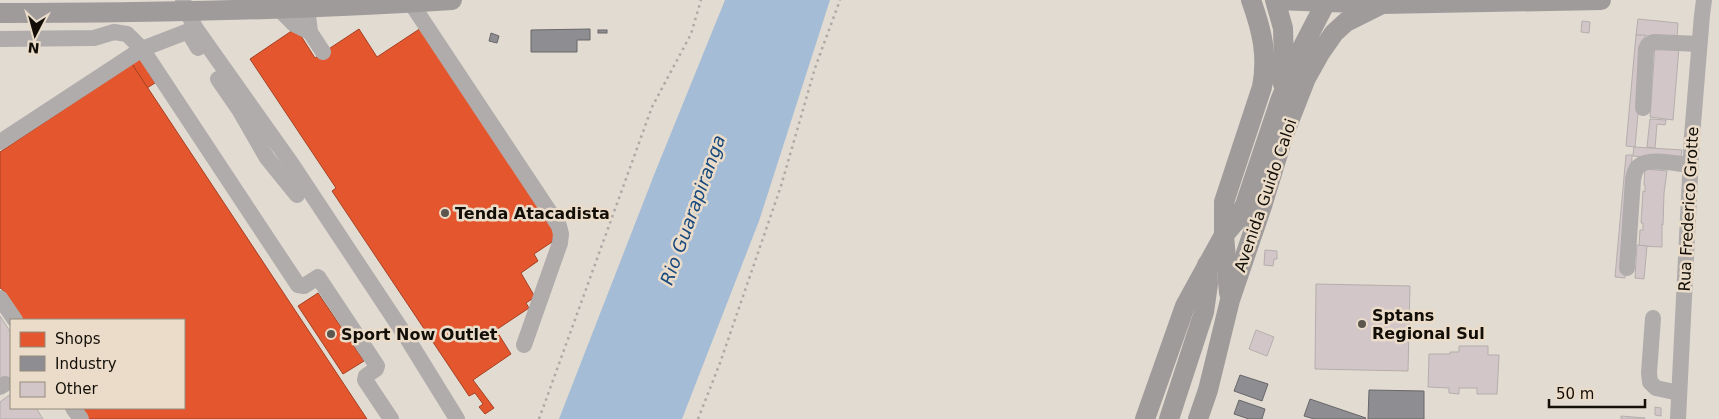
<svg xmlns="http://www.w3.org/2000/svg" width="1719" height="419" viewBox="0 0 1719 419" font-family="'DejaVu Sans',sans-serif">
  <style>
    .water { fill: #a4bcd5 }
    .shops { fill: #e4572e; stroke: #a54123 }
    .industry { fill: #8d8d92; stroke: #686769 }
    .building { fill: #d2c6c9; stroke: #b4aeac }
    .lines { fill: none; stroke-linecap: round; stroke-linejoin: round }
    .path { stroke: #ada9a6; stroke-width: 2.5; stroke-dasharray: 2.5 4; stroke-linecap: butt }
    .minor { stroke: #b0acac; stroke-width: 16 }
    .major { stroke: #a09b9b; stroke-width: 20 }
    .poi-dot { fill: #5b564e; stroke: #eadcc9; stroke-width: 2 }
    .labels { text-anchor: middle; stroke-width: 5; stroke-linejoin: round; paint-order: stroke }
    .street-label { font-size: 16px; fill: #130f08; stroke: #eadcc9 }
    .poi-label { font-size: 16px; font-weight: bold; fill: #130f08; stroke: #eadcc9; text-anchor: start }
    .water-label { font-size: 18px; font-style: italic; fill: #17497d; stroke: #eadcc9 }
  </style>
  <rect width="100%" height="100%" fill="#e2dbd1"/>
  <polygon class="water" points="725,0 830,0 759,221 682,419 559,419 654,175"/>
  <g class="shops">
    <polygon points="296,28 315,58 359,29 377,57 421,28 555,232 552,242 534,254 538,261 521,273 535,297 526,303 529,308 496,330 511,354 473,380 494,408 485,414 479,407 483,404 475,393 469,396 332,191 336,188 250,59"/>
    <polygon points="140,59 155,83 147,88 132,64"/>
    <polygon points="132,64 367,419 88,419 81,408 184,408 184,320 23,320 2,289 0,288 0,152"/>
    <polygon points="318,293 364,361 343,374 298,306"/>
  </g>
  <g class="industry">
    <polygon points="590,29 590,40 577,40 577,52 531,52 531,30"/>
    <rect x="598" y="30" width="9" height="3"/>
    <polygon points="491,33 499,36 497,43 489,41"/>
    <polygon points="1240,375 1268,384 1262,401 1234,391"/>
    <polygon points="1369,390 1424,391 1424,419 1368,419"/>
    <polygon points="1310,399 1366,418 1365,419 1314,419 1304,416"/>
    <polygon points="1239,400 1265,409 1262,419 1249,419 1234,414"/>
  </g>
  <g class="building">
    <polygon points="1638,19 1678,23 1677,38 1636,35"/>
    <polygon points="1582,21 1590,22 1589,33 1581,32"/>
    <polygon points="1636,35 1645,35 1635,147 1626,146"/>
    <polygon points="1655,45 1679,47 1673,120 1650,117"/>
    <polygon points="1650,119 1666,120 1665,125 1657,124 1655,148 1647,147"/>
    <polygon points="1634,147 1682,150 1681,159 1632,156 1625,278 1615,277 1626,155 1633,155"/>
    <polygon points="1645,169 1667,171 1664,193 1663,225 1662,224 1662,247 1639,246 1640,230 1643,230 1643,223 1641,223 1643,191 1645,192 1645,185 1644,185"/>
    <polygon points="1637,245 1647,246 1644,279 1635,278"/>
    <polygon points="1265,250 1277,251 1277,259 1274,259 1273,266 1264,265"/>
    <polygon points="1316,284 1410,286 1408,371 1315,369"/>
    <polygon points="0,316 11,333 11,384 0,382"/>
    <polygon points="1256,330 1274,337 1267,356 1249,349"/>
    <polygon points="1459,346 1488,346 1488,355 1499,355 1497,394 1477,394 1477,388 1459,388 1459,394 1449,393 1449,388 1428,387 1429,354 1450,354 1450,352 1459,352"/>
    <polygon points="11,394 11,408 36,408 43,419 0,419 0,402"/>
    <polygon points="1655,407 1661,408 1661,416 1655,415"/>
    <polygon points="1621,416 1645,418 1645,419 1621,419"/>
  </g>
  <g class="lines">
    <g class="path">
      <polyline points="539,419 652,107 691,34 701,0"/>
      <polyline points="698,419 720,363 781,186 815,68 840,0"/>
    </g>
    <g class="minor">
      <polyline points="183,0 186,10 196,29 291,163 407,338 457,419"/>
      <polyline points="411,3 559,226 561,234 560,243 524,345"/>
      <polyline points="307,7 310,32 323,52"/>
      <polyline points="278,8 294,24 310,32"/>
      <polyline points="0,39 94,38 114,32 127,34 142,49 186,32 189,33 198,48"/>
      <polyline points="218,79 240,111 267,158 297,195"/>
      <polyline points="1643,108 1646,49 1648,45 1654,42 1699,44"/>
      <polyline points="0,142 142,49 298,285 304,286 318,277 377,366 376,369 366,376 365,380 391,419"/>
      <path d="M1627,268L1633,180C1634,175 1635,169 1639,166C1648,157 1678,164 1690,165"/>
      <polyline points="0,298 15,320"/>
      <polyline points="1653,318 1649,373 1650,382 1656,388 1679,393"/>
      <polyline points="0,387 5,384"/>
      <polyline points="73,408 81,419"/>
      <polyline points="1678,419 1692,136 1702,15 1704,0"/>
    </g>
    <g class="major">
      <polyline points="1275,0 1283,28 1284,64 1282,82"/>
      <polyline points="1276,0 1382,4 1601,0"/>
      <path d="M0,13C151,13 302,10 452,0"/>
      <path d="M1229,293L1224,235V202L1262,87C1268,55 1262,31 1251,0"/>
      <polyline points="1145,419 1185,306 1224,235 1236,221 1245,205 1280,101 1298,56 1327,0"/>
      <polyline points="1169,419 1204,312 1208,284 1207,265"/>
      <polyline points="1198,419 1208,390 1230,300 1262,206 1284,134 1306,78 1320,53 1334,33 1346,22 1382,4"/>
    </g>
  </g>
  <g class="poi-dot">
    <circle cx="445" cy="213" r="5"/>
    <circle cx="1362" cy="324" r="5"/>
    <circle cx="331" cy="334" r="5"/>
  </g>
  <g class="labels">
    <g class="street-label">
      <text transform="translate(1265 195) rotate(-71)" y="6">Avenida Guido Caloi</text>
      <text transform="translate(1688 209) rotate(-87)" y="6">Rua Frederico Grotte</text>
    </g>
    <g class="poi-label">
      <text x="455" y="219">Tenda Atacadista</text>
      <text x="1372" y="321">Sptans<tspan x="1372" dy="18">Regional Sul</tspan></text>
      <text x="341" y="340">Sport Now Outlet</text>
    </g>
    <g class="water-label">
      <text transform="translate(693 210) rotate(-70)" y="6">Rio Guarapiranga</text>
    </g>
  </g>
  <rect x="10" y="319" width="175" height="90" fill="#eadcc9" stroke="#948a7c"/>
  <rect x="20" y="332" width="25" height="15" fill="#e4572e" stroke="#948a7c"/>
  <text x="55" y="344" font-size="15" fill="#130f08">Shops</text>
  <rect x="20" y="356" width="25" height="15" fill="#8d8d92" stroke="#948a7c"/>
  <text x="55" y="369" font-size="15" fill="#130f08">Industry</text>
  <rect x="20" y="382" width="25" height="15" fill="#d2c6c9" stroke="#948a7c"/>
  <text x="55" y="394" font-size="15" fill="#130f08">Other</text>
  <g transform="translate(35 35) rotate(186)" stroke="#eadcc9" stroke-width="4" paint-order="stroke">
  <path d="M0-4L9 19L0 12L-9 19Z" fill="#130f08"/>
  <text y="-8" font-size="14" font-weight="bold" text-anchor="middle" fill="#130f08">N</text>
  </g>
  <path d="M1549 399v8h96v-8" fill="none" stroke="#130f08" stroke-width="2.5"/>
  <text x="1556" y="399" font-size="15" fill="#130f08" stroke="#eadcc9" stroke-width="4" paint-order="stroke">50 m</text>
</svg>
